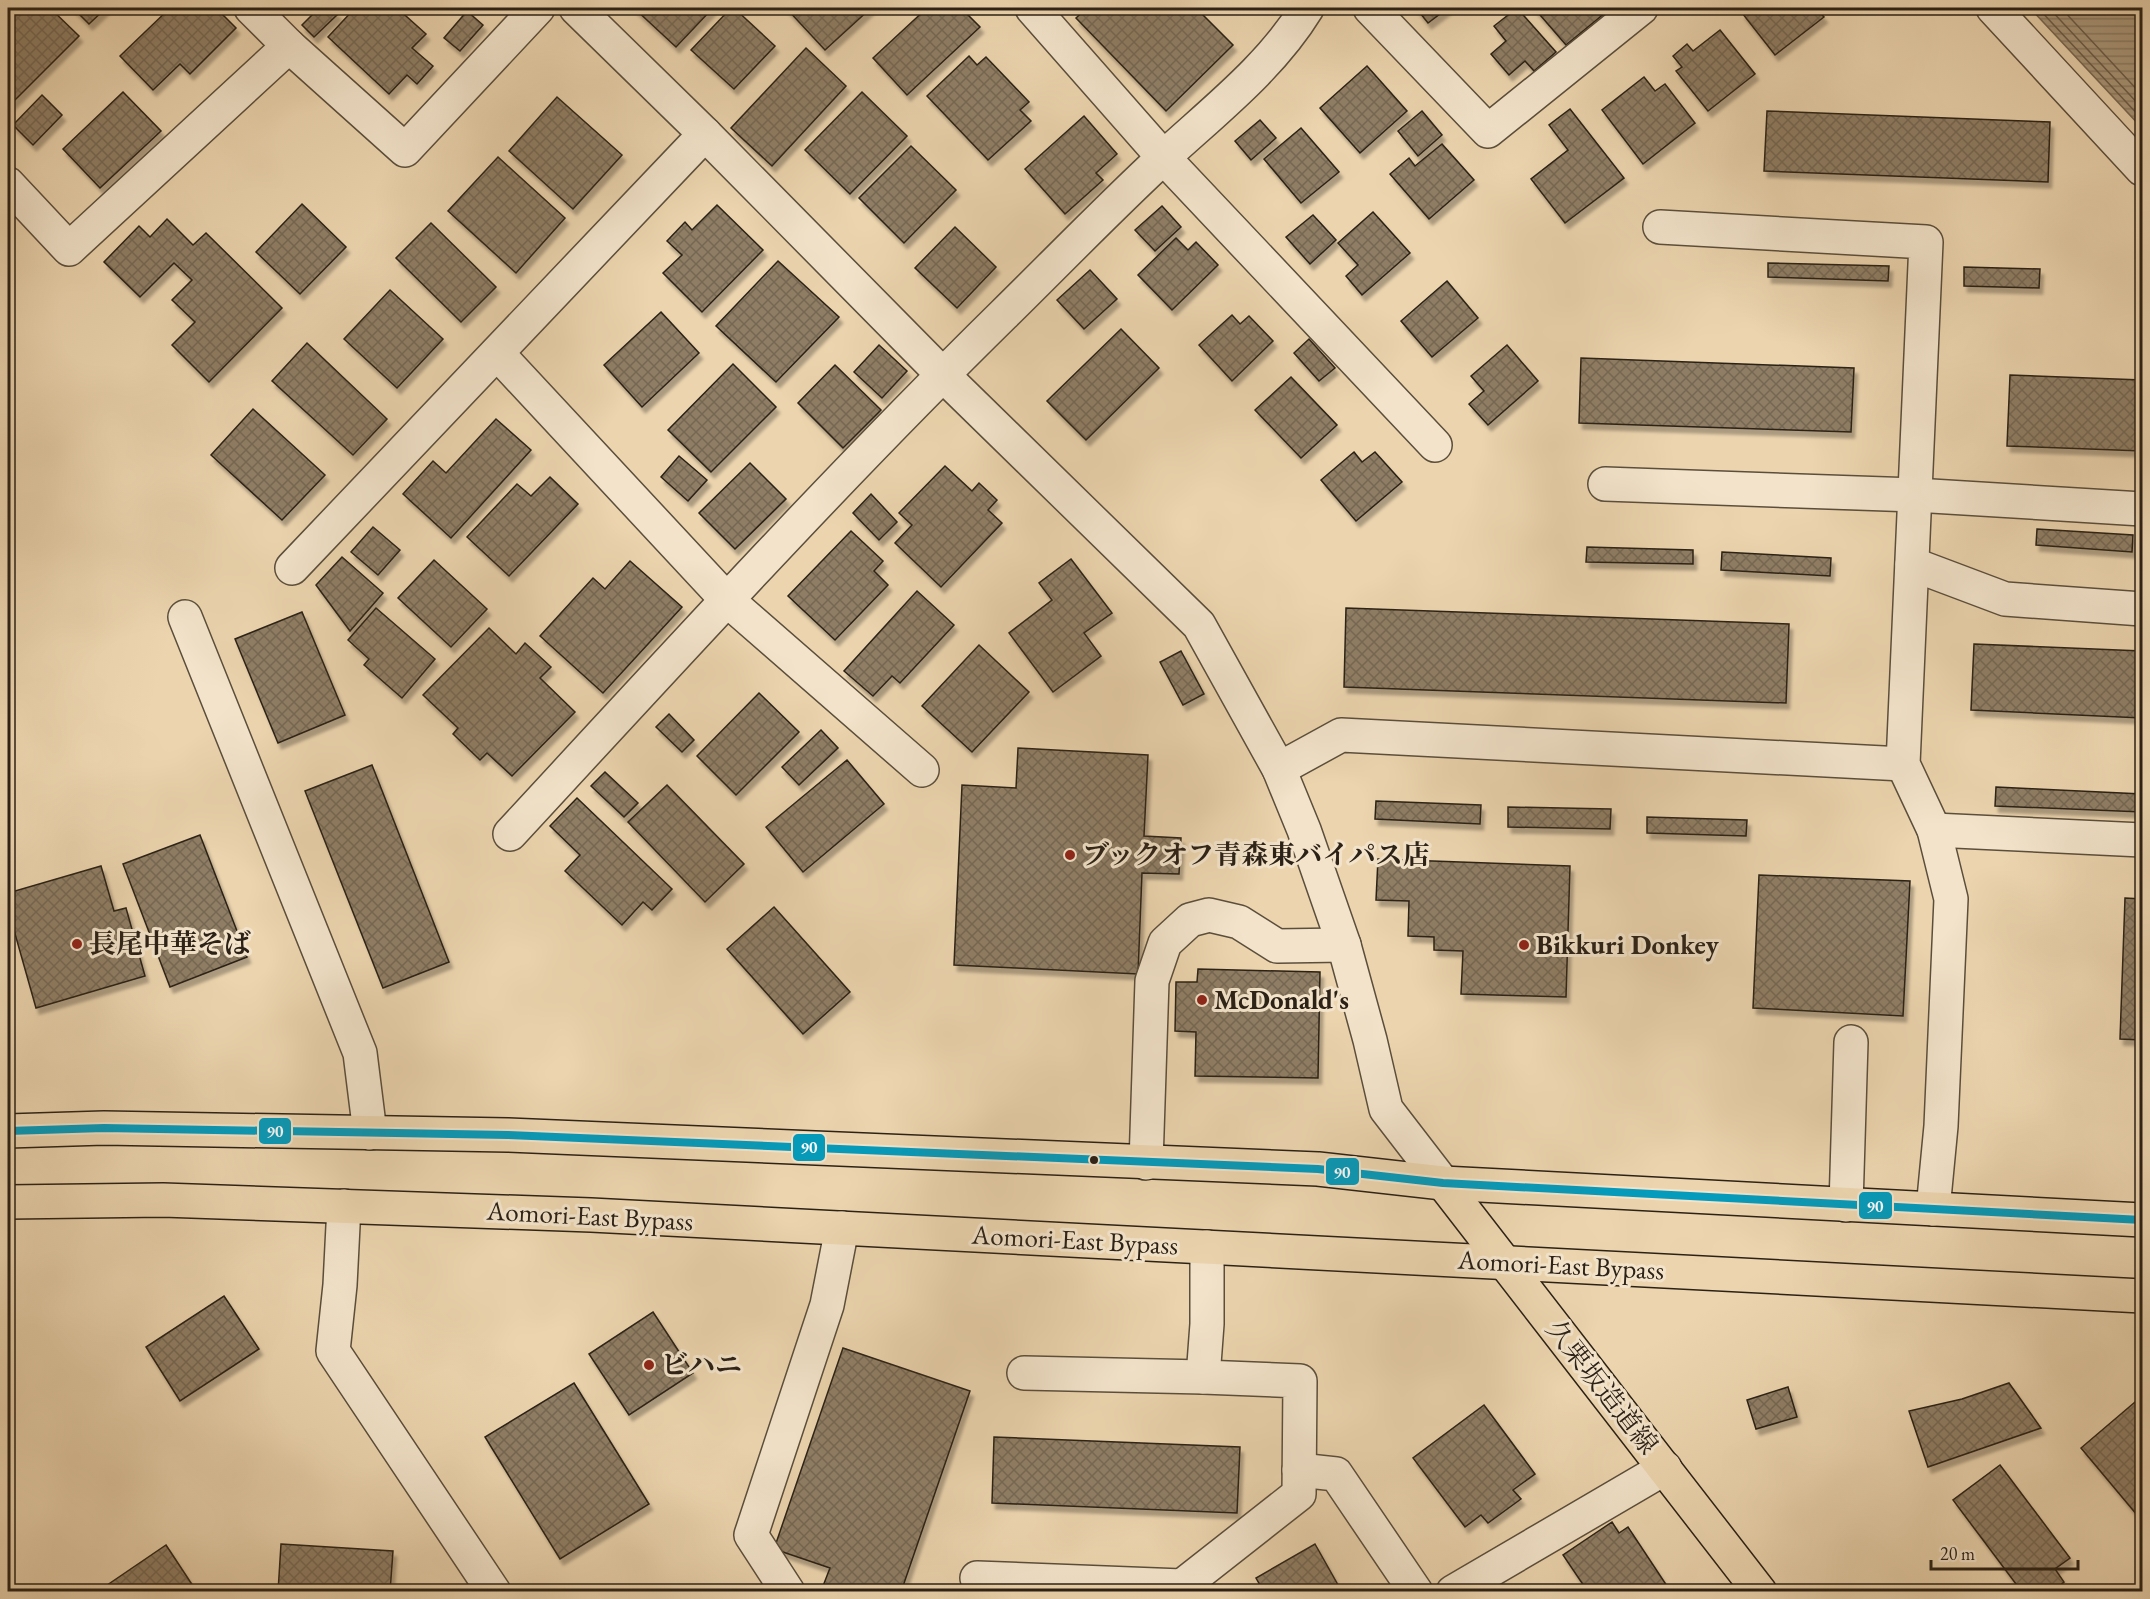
<svg xmlns="http://www.w3.org/2000/svg" width="2150" height="1599" viewBox="0 0 2150 1599" font-family="'EB Garamond','Noto Serif JP',serif">
  <style>
    .water { fill: url(#water-rules); stroke: #776852; stroke-width: 1.5 }
    .lines { fill: none; stroke-linecap: round; stroke-linejoin: round }
    .shore { stroke: #6a5c48; stroke-width: 1.5 }
    .building { fill: url(#building-cross-hatch); stroke: #2b2116; stroke-width: 1.5; filter: url(#shadow) }
    .minor-casing { stroke: #5b4e3c; stroke-width: 36 }
    .major-casing { stroke: #2b2116; stroke-width: 36 }
    .highway-casing { stroke: #2b2116; stroke-width: 36 }
    .minor { stroke: #f2e3ca; stroke-width: 33 }
    .major { stroke: #ebd4ae; stroke-width: 33 }
    .highway { stroke: #ebd4ae; stroke-width: 33 }
    .bus-1-casing { stroke: #f2e3ca; stroke-width: 12 }
    .bus-1 { stroke: #049bbc; stroke-width: 8 }
    .poi-dot { fill: #8f2418; stroke: #f2e3ca; stroke-width: 2 }
    .bus-dot { fill: #2b2116; stroke: #f2e3ca; stroke-width: 2 }
    .labels { text-anchor: middle; stroke-width: 6; stroke-linejoin: round; paint-order: stroke }
    .poi-label { font-size: 27px; font-weight: bold; fill: #2b2116; stroke: #f2e3ca; text-anchor: start }
    .street-label { font-size: 27px; fill: #2b2116; stroke: #f2e3ca }
    .line-badge { stroke: #f2e3ca; stroke-width: 2 }
    .badge-label { font-size: 16px; text-anchor: middle; font-weight: bold; fill: #fff }
  </style>
  <defs>
    <pattern id="water-rules" width="6" height="5" patternUnits="userSpaceOnUse" patternTransform="scale(1.5)"><rect width="6" height="5" fill="#aa977a"/><path d="M0 2.5h6" fill="none" stroke="#8b7b63"/></pattern>
    <pattern id="building-cross-hatch" width="8" height="8" patternUnits="userSpaceOnUse" patternTransform="scale(1.5)"><rect width="8" height="8" fill="#8f7e65"/><path d="M0 0l8 8M0 8l8-8" fill="none" stroke="#756752"/></pattern>
    <filter id="shadow"><feDropShadow dx="3.5" dy="6" stdDeviation="1.5" flood-color="#0004"/></filter>
  </defs>
  <rect width="100%" height="100%" fill="#ebd4ae"/>
  <filter id="stains"><feTurbulence type="fractalNoise" baseFrequency=".00333" numOctaves="4"/><feColorMatrix values="0 0 0 0 .2 0 0 0 0 .09 0 0 0 0 .02 0 0 0 .5 -.17"/></filter>
  <radialGradient id="worn" r=".72"><stop offset=".6" stop-color="#630" stop-opacity="0"/><stop offset="1" stop-color="#630" stop-opacity=".3"/></radialGradient>
  <polygon class="water" points="2030,8 2142,8 2142,128"/>
  <g class="lines">
    <g class="shore">
      <polyline points="2038,8 2142,119"/>
      <polyline points="2049,8 2142,108"/>
      <polyline points="2061,8 2142,95"/>
    </g>
  </g>
  <g class="building">
    <polygon points="8,8 50,8 79,36 8,107"/>
    <polygon points="73,8 106,8 89,24"/>
    <polygon points="170,8 216,8 236,28 190,74 180,64 153,90 120,56"/>
    <polygon points="319,8 331,8 338,14 314,37 302,25"/>
    <polygon points="355,8 397,8 426,34 412,48 433,66 417,84 407,75 389,94 328,37"/>
    <polygon points="634,8 713,8 676,47"/>
    <polygon points="731,8 734,8 775,46 734,89 691,50"/>
    <polygon points="786,8 871,8 825,50"/>
    <polygon points="927,8 961,8 980,27 907,95 873,58"/>
    <polygon points="1087,8 1196,8 1233,45 1166,111 1076,18"/>
    <polygon points="1416,8 1448,8 1428,23"/>
    <polygon points="1517,8 1556,52 1534,71 1525,61 1509,75 1491,54 1506,41 1494,26"/>
    <polygon points="1534,8 1611,8 1566,45"/>
    <polygon points="1749,8 1816,8 1824,17 1775,55 1742,13"/>
    <polygon points="467,11 483,25 460,51 444,38"/>
    <polygon points="1720,30 1755,74 1708,111 1676,71 1682,67 1673,56 1687,44 1693,51"/>
    <polygon points="806,48 846,86 772,166 731,128"/>
    <polygon points="969,56 977,65 986,57 1029,102 1020,110 1031,121 988,160 927,96"/>
    <polygon points="1367,66 1407,111 1360,153 1320,108"/>
    <polygon points="1644,77 1655,91 1665,84 1695,123 1643,164 1602,110"/>
    <polygon points="123,92 161,131 100,188 63,149"/>
    <polygon points="862,92 907,136 850,194 805,150"/>
    <polygon points="42,95 62,115 33,145 13,125"/>
    <polygon points="557,97 622,155 573,209 509,151"/>
    <polygon points="1570,109 1624,178 1565,223 1531,179 1568,150 1549,125"/>
    <polygon points="1422,111 1442,135 1418,156 1398,131"/>
    <polygon points="1767,111 2050,122 2048,182 1764,171"/>
    <polygon points="1084,116 1117,154 1096,173 1103,180 1065,214 1025,169"/>
    <polygon points="1260,120 1276,138 1251,160 1235,141"/>
    <polygon points="1301,128 1339,172 1301,203 1264,159"/>
    <polygon points="1442,144 1474,180 1429,219 1390,174 1409,158 1415,166"/>
    <polygon points="911,146 956,190 904,243 859,198"/>
    <polygon points="498,157 565,218 516,273 448,211"/>
    <polygon points="302,204 346,247 300,294 256,252"/>
    <polygon points="717,205 763,250 702,312 663,273 682,255 667,241 685,222 692,230"/>
    <polygon points="1162,206 1181,227 1155,251 1135,230"/>
    <polygon points="1373,212 1410,253 1362,295 1346,276 1358,265 1338,243"/>
    <polygon points="1313,215 1336,240 1310,264 1286,237"/>
    <polygon points="167,219 193,245 206,233 282,308 209,382 172,345 195,322 172,300 192,280 174,263 140,297 104,262 139,226 150,237"/>
    <polygon points="431,223 496,287 461,322 396,258"/>
    <polygon points="955,227 996,267 957,308 915,268"/>
    <polygon points="1176,238 1188,250 1196,242 1218,265 1172,310 1138,275"/>
    <polygon points="778,261 839,317 776,382 716,326"/>
    <polygon points="1768,263 1889,266 1888,281 1768,277"/>
    <polygon points="1964,267 2040,269 2039,288 1964,286"/>
    <polygon points="1090,270 1117,299 1084,329 1057,300"/>
    <polygon points="1447,281 1478,318 1432,357 1401,321"/>
    <polygon points="390,290 443,339 397,388 344,339"/>
    <polygon points="661,312 699,353 642,407 604,365"/>
    <polygon points="1232,315 1240,324 1249,316 1273,341 1232,381 1199,345"/>
    <polygon points="1121,329 1159,368 1086,440 1047,401"/>
    <polygon points="1309,339 1335,368 1319,381 1294,353"/>
    <polygon points="307,343 387,419 353,455 272,381"/>
    <polygon points="879,345 907,371 882,398 854,372"/>
    <polygon points="1507,345 1538,381 1488,425 1469,404 1484,391 1471,376"/>
    <polygon points="1581,358 1854,368 1851,432 1579,423"/>
    <polygon points="733,364 776,407 711,472 668,430"/>
    <polygon points="835,365 881,410 843,448 798,403"/>
    <polygon points="2010,375 2142,380 2142,451 2007,446"/>
    <polygon points="1291,377 1337,425 1301,458 1255,410"/>
    <polygon points="253,409 325,475 282,520 211,455"/>
    <polygon points="496,419 531,450 451,538 403,494 433,461 446,473"/>
    <polygon points="1354,452 1362,462 1375,452 1402,482 1356,521 1321,480"/>
    <polygon points="679,456 707,480 688,501 661,477"/>
    <polygon points="750,463 786,499 735,549 699,513"/>
    <polygon points="945,466 972,491 979,483 997,500 988,510 1002,523 941,587 895,543 912,525 899,513"/>
    <polygon points="550,477 578,504 509,576 467,537 517,484 531,496"/>
    <polygon points="871,494 897,522 879,540 853,513"/>
    <polygon points="373,527 400,550 378,575 351,552"/>
    <polygon points="2037,529 2133,535 2132,552 2036,545"/>
    <polygon points="851,531 883,561 874,571 888,585 835,640 788,596"/>
    <polygon points="1587,547 1693,550 1693,564 1586,562"/>
    <polygon points="1722,552 1831,558 1830,576 1721,570"/>
    <polygon points="342,557 383,593 350,631 316,585"/>
    <polygon points="1071,559 1112,613 1084,633 1101,656 1053,692 1009,633 1052,600 1039,583"/>
    <polygon points="434,560 487,609 451,647 398,598"/>
    <polygon points="630,561 682,607 603,693 540,636 593,578 605,589"/>
    <polygon points="917,591 954,625 900,683 892,676 873,696 844,671"/>
    <polygon points="376,608 435,659 402,698 364,665 369,659 348,640"/>
    <polygon points="1346,608 1789,624 1786,703 1344,687"/>
    <polygon points="302,612 345,715 278,743 235,639"/>
    <polygon points="489,628 516,654 525,643 551,667 540,678 575,712 512,776 487,753 480,760 453,734 458,728 423,695"/>
    <polygon points="1974,644 2142,651 2142,718 1971,710"/>
    <polygon points="979,645 1029,692 972,752 922,706"/>
    <polygon points="1181,651 1204,694 1183,705 1160,662"/>
    <polygon points="759,693 799,732 736,795 697,756"/>
    <polygon points="669,714 694,740 682,752 656,727"/>
    <polygon points="821,730 838,748 799,785 782,767"/>
    <polygon points="1018,748 1148,755 1144,836 1181,838 1179,874 1142,873 1138,974 954,965 962,785 1016,788"/>
    <polygon points="847,760 884,804 803,872 766,827"/>
    <polygon points="372,765 449,962 383,988 305,791"/>
    <polygon points="605,772 638,803 624,817 591,786"/>
    <polygon points="667,785 744,864 705,902 628,822"/>
    <polygon points="1996,787 2142,794 2142,812 1995,806"/>
    <polygon points="577,798 672,889 652,910 643,902 622,925 565,871 580,855 550,826"/>
    <polygon points="1376,801 1481,805 1480,824 1375,819"/>
    <polygon points="1508,807 1611,809 1610,829 1508,827"/>
    <polygon points="1647,817 1747,820 1746,836 1647,833"/>
    <polygon points="200,835 247,957 170,987 123,864"/>
    <polygon points="1378,859 1570,866 1566,997 1461,994 1463,951 1434,950 1434,937 1408,936 1409,901 1376,900"/>
    <polygon points="101,866 114,911 126,908 145,976 36,1008 8,909 8,893"/>
    <polygon points="1759,875 1910,881 1903,1016 1753,1008"/>
    <polygon points="2125,898 2142,899 2142,1040 2120,1039"/>
    <polygon points="774,907 850,992 803,1034 727,949"/>
    <polygon points="1198,969 1320,972 1318,1078 1195,1076 1196,1032 1175,1031 1176,982 1197,982"/>
    <polygon points="224,1296 259,1349 180,1401 146,1347"/>
    <polygon points="653,1312 693,1373 629,1415 589,1354"/>
    <polygon points="843,1348 970,1391 901,1592 838,1592 823,1586 830,1568 774,1549"/>
    <polygon points="574,1383 649,1504 560,1559 485,1437"/>
    <polygon points="2009,1383 2041,1428 1928,1467 1909,1411 1962,1399"/>
    <polygon points="1788,1387 1797,1417 1756,1429 1747,1400"/>
    <polygon points="2135,1402 2142,1411 2142,1521 2081,1448"/>
    <polygon points="1484,1405 1535,1474 1513,1490 1521,1499 1488,1523 1481,1515 1465,1527 1413,1458"/>
    <polygon points="994,1437 1240,1447 1237,1513 992,1503"/>
    <polygon points="2000,1465 2070,1558 2055,1569 2064,1582 2052,1592 2022,1592 1953,1500"/>
    <polygon points="1612,1522 1619,1533 1628,1527 1671,1592 1588,1592 1563,1555"/>
    <polygon points="281,1544 393,1551 390,1592 278,1592"/>
    <polygon points="1315,1544 1342,1592 1264,1592 1256,1578"/>
    <polygon points="166,1545 197,1592 97,1592"/>
  </g>
  <g class="lines">
    <defs>
      <g id="minor">
        <polyline points="251,8 289,46"/>
        <polyline points="576,8 705,134 942,374 1199,625 1279,769 1304,830 1344,945 1370,1040 1386,1109 1443,1183"/>
        <polyline points="1032,8 1164,158 1435,445"/>
        <polyline points="1370,8 1488,131 1641,8"/>
        <polyline points="1993,8 2142,169"/>
        <polyline points="8,184 69,249 289,46 405,150 538,8"/>
        <polyline points="1660,227 1926,242 1903,764 1934,830 1951,899 1941,1126 1933,1209"/>
        <polyline points="497,353 726,599 922,770"/>
        <polyline points="1605,484 1915,495 2142,509"/>
        <polyline points="1912,564 2005,599 2142,609"/>
        <polyline points="292,568 705,134"/>
        <polyline points="185,617 360,1053 370,1133"/>
        <polyline points="1279,769 1341,735 1903,764"/>
        <polyline points="1934,830 2142,840"/>
        <path d="M510,834C672,659 833,482 1003,315C1057,262 1109,208 1164,157C1215,110 1271,67 1307,8"/>
        <polyline points="1146,1163 1152,981 1165,943 1190,920 1209,915 1239,922 1277,946 1344,945"/>
        <polyline points="1846,1205 1851,1042"/>
        <polyline points="344,1206 340,1285 333,1351 494,1592"/>
        <polyline points="1024,1373 1203,1377"/>
        <polyline points="1299,1470 1336,1474 1416,1592"/>
        <polyline points="977,1578 1182,1586 1299,1494 1300,1381 1203,1377 1207,1324 1207,1247"/>
        <polyline points="788,1592 751,1535 827,1305 842,1228"/>
        <polyline points="1453,1592 1665,1468"/>
      </g>
      <polyline id="major" points="1443,1183 1760,1592"/>
      <g id="highway">
        <polyline points="8,1131 104,1128 508,1135 1318,1169 1443,1183 2142,1220"/>
        <polyline points="8,1202 163,1200 591,1215 2142,1296"/>
      </g>
    </defs>
    <use href="#minor" class="minor-casing"/>
    <use href="#major" class="major-casing"/>
    <use href="#highway" class="highway-casing"/>
    <use href="#minor" class="minor"/>
    <use href="#major" class="major"/>
    <use href="#highway" class="highway"/>
    <defs>
      <polyline id="bus-1" points="8,1131 104,1128 508,1135 1318,1169 1443,1183 2142,1220"/>
    </defs>
    <use href="#bus-1" class="bus-1-casing"/>
    <use href="#bus-1" class="bus-1"/>
  </g>
  <g class="poi-dot">
    <circle cx="1070" cy="855" r="6"/>
    <circle cx="77" cy="944" r="6"/>
    <circle cx="1524" cy="945" r="6"/>
    <circle cx="1202" cy="1000" r="6"/>
    <circle cx="649" cy="1365" r="6"/>
  </g>
  <circle class="bus-dot" cx="1094" cy="1160" r="5"/>
  <g class="labels">
    <g class="poi-label">
      <text x="1082" y="864">ブックオフ青森東バイパス店</text>
      <text x="89" y="953">長尾中華そば</text>
      <text x="1536" y="954">Bikkuri Donkey</text>
      <text x="1214" y="1009">McDonald's</text>
      <text x="661" y="1374">ビハニ</text>
    </g>
    <g class="street-label">
      <text transform="translate(590 1216) rotate(3)" y="9">Aomori-East Bypass</text>
      <text transform="translate(1075 1240) rotate(3)" y="9">Aomori-East Bypass</text>
      <text transform="translate(1561 1265) rotate(3)" y="9">Aomori-East Bypass</text>
      <text transform="translate(1602 1387) rotate(52)" y="9">久栗坂造道線</text>
    </g>
  </g>
  <g class="line-badge">
    <rect x="258" y="1117" width="34" height="28" rx="6" fill="#049bbc"/>
    <rect x="792" y="1133" width="34" height="29" rx="6" fill="#049bbc"/>
    <rect x="1325" y="1157" width="35" height="29" rx="6" fill="#049bbc"/>
    <rect x="1858" y="1191" width="35" height="29" rx="6" fill="#049bbc"/>
  </g>
  <g class="badge-label">
    <text x="275" y="1137">90</text>
    <text x="809" y="1153">90</text>
    <text x="1342" y="1178">90</text>
    <text x="1875" y="1212">90</text>
  </g>
  <rect width="2150" height="1599" fill="none" stroke="#ebd4ae" stroke-width="30"/>
  <rect x="9" y="9" width="2132" height="1581" fill="none" stroke="#2b2116" stroke-width="3"/>
  <rect x="15" y="15" width="2120" height="1569" fill="none" stroke="#2b2116" stroke-width="1.5"/>
  <path d="M1931 1560v9h147v-9" fill="none" stroke="#2b2116" stroke-width="3"/>
  <text x="1940" y="1560" font-size="18" fill="#2b2116" stroke="#f2e3ca" stroke-width="4.5" paint-order="stroke">20 m</text>
  <rect width="100%" height="100%" filter="url(#stains)"/>
  <rect width="100%" height="100%" fill="url(#worn)"/>
</svg>
